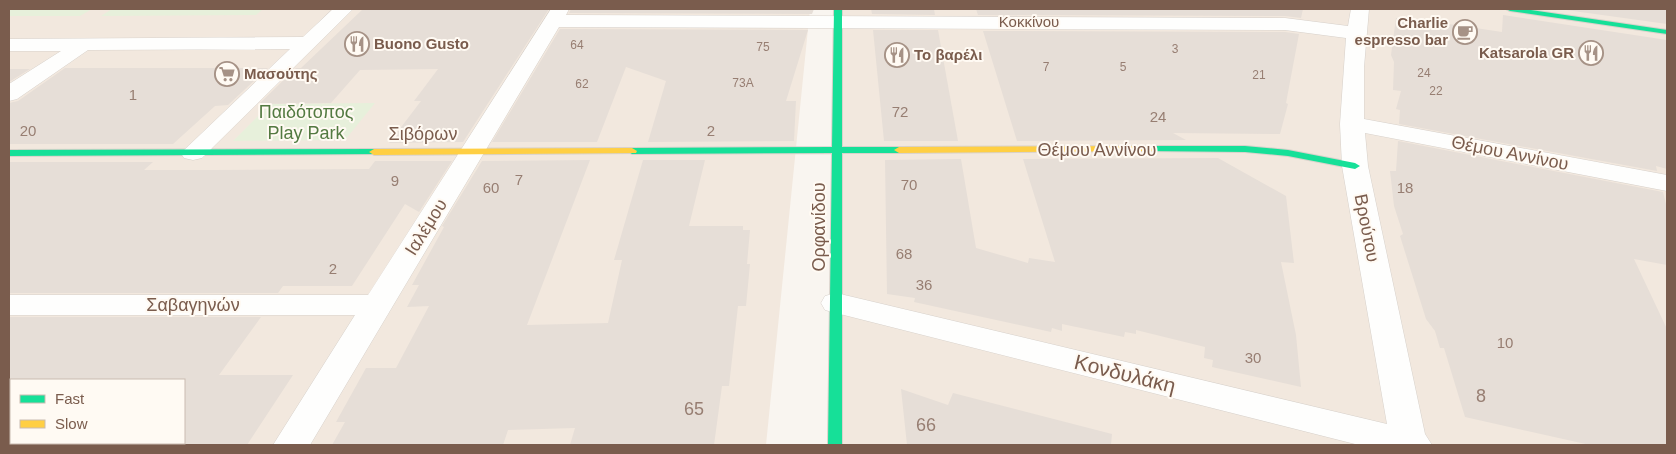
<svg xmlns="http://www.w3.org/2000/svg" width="1676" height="454" viewBox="0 0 1676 454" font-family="Helvetica,sans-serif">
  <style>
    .residential { fill: #f2e8de; fill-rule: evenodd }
    .green { fill: #e7f0db }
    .building { fill: #e6ded7 }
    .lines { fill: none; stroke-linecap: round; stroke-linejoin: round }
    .street-casing { stroke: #d7d1cb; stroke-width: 1 }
    .fast-casing { stroke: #d9d2cb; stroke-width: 2 }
    .slow-casing { stroke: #d9d2cb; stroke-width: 2 }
    .street { fill: #fefefd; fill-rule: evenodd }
    .fast { fill: #16e098; fill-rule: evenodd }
    .slow { fill: #ffcf43; fill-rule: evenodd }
    .labels { text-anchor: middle; stroke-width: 4; stroke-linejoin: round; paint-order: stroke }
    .far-number-label { font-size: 12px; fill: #977e72 }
    .far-street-label { font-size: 15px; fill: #7a5c4d; stroke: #fffaf3 }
    .far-poi-label { font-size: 15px; font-weight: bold; fill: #7a5c4d; stroke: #fffaf3; text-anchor: start }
    .number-label { font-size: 15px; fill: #977e72 }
    .park-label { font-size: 18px; fill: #537a41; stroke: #fffaf3 }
    .street-label { font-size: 18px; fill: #7a5c4d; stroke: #fffaf3 }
    .near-number-label { font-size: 18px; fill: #977e72 }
    .near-street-label { font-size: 21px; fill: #7a5c4d; stroke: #fffaf3 }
  </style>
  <rect width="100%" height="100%" fill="#f9f5f0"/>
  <g class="residential">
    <path d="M9,9H810L766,445H9ZM11,380H184V443H11Z"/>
    <polygon points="841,9 1667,9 1667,445 827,445"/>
  </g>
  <g class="green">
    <polygon points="10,9 92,9 80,16 9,16"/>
    <polygon points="112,9 263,9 256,15 101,16"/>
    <polygon points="375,103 345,140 233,141 270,104"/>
  </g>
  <g class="building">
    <polygon points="363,9 549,9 463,142 389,143 421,101 414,101 438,69 360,70 331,103 259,104 296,68 301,68"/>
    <polygon points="571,9 814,9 812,14 569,13"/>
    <polygon points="871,9 934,9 935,15 872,14"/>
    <polygon points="976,9 1303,9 1301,18 1285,16 978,15"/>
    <polygon points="1559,9 1667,9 1667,24"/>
    <polygon points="1503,15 1667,40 1667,169 1656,166 1657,171 1399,124 1400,110 1396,109 1401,91 1393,90 1394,62 1391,55 1396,18 1429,23 1429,21 1502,32"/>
    <polygon points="560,29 808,30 786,101 796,101 794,141 648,142 666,81 626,67 597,142 492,142"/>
    <polygon points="873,30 938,30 958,141 884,141"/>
    <polygon points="983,31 1285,32 1299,34 1286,103 1288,104 1280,134 1173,133 1186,140 1017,141"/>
    <polygon points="65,68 268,68 228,105 215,106 173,144 9,144 9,103 18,101"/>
    <polygon points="9,69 30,69 9,82"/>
    <polygon points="1398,141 1663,192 1667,208 1667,265 1634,259 1667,329 1667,445 1590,445 1465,417 1444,348 1440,348 1435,331 1426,319 1400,236 1403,234 1394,206 1390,171 1396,171"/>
    <polygon points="1218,158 1286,196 1294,263 1281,262 1296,335 1301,387 1212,367 1213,360 1204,358 1205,347 1136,330 1136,334 1125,332 1124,337 1062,324 1062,331 1052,328 1051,332 914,302 915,298 887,294 885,160 961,159 976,248 1028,263 1029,258 1055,262 1023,159"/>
    <polygon points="590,160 527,325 608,323 622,260 614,260 643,160 705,160 689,226 743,226 743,230 750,230 747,264 750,264 746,306 738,306 729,386 722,386 714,445 570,445 575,428 508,430 503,445 332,445 345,422 336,422 366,368 396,368 429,306 407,307 419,285 412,285 444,227 442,226 482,161"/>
    <polygon points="375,161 452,161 419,212 405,204 352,286 283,286 278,293 9,293 9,162 153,162 144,170 214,170 369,169"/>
    <polygon points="9,317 261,317 219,375 293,375 247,445 184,445 184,380 9,380"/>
    <polygon points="901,389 948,405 953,393 1112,434 1111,445 907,445"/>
  </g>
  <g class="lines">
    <defs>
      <g id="street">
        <polygon points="333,9 353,9 202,158 193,160 184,158 181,153 290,49 88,50 17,99 9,101 9,84 61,51 9,51 9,39 303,37"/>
        <polygon points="551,9 569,9 566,15 1285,18 1348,26 1351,9 1369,9 1364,67 1364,119 1667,175 1667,191 1365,133 1368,166 1425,434 1432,445 1359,445 836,313 825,310 821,303 825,296 836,293 1387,424 1342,166 1340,124 1346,38 1285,30 559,27 310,445 273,445 355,315 9,315 9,295 368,295"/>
      </g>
      <g id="fast">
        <polygon points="834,9 842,9 842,147 899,147 904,150 899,153 842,153 842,445 828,445 832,153 632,154 627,151 632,148 832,147"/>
        <polygon points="1506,9 1524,9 1667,30 1667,34 1510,11"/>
        <polygon points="1150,146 1245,146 1288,150 1355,163 1360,166 1355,169 1288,156 1245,152 1146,151 1145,149"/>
        <polygon points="374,149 379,152 378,154 9,156 9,150"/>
      </g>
      <g id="slow">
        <polygon points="1150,146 1155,149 1154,151 899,153 894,150 899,147"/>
        <polygon points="632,148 637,151 636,153 374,155 369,152 374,149"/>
      </g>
    </defs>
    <use href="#street" class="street-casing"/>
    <use href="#fast" class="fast-casing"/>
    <use href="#slow" class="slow-casing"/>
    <use href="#street" class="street"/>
    <use href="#fast" class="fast"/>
    <use href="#slow" class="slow"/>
  </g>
  <defs>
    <symbol id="cafe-ring" viewBox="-11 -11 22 22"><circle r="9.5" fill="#fffaf3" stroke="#a69286" stroke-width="1.5"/><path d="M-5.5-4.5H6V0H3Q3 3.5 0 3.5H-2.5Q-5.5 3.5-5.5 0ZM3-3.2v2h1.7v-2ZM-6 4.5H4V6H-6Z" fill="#a69286"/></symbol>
    <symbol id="restaurant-ring" viewBox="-11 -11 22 22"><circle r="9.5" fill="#fffaf3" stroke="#a69286" stroke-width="1.5"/><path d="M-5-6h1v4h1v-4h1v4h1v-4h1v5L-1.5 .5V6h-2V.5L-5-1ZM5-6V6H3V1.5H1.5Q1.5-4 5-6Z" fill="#a69286"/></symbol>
    <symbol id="supermarket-ring" viewBox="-11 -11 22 22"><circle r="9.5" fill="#fffaf3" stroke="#a69286" stroke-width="1.5"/><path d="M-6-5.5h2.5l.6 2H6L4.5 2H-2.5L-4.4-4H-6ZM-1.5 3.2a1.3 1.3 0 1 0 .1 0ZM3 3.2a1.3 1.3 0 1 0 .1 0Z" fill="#a69286"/></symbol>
  </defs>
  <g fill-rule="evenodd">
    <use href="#cafe-ring" x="1451" y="18" width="28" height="28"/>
    <use href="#restaurant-ring" x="343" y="30" width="28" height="28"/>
    <use href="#restaurant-ring" x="1577" y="39" width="28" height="28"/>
    <use href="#restaurant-ring" x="883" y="41" width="28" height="28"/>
    <use href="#supermarket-ring" x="213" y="60" width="28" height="28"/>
  </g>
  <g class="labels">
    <g class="far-number-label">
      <text x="577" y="49">64</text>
      <text x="763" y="51">75</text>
      <text x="1175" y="53">3</text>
      <text x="1046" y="71">7</text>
      <text x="1123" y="71">5</text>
      <text x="1424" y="77">24</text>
      <text x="1259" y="79">21</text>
      <text x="743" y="87">73Α</text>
      <text x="582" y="88">62</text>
      <text x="1436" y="95">22</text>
    </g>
    <g class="far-street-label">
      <text x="1029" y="27">Κοκκίνου</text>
    </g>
    <g class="far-poi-label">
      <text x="1448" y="28" text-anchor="end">Charlie<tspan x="1448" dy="17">espresso bar</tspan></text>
      <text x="374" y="49">Buono Gusto</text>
      <text x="1574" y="58" text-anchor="end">Katsarola GR</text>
      <text x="914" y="60">Το βαρέλι</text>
      <text x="244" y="79">Μασούτης</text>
    </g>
    <g class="number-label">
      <text x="133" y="100">1</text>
      <text x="900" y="117">72</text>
      <text x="1158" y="122">24</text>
      <text x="28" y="136">20</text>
      <text x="711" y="136">2</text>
      <text x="519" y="185">7</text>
      <text x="395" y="186">9</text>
      <text x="909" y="190">70</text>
      <text x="491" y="193">60</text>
      <text x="1405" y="193">18</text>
      <text x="904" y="259">68</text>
      <text x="333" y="274">2</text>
      <text x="924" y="290">36</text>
      <text x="1505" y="348">10</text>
      <text x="1253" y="363">30</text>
    </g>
    <g class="park-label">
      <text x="306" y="118">Παιδότοπος<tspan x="306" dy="21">Play Park</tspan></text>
    </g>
    <g class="street-label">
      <text x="423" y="140">Σιβόρων</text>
      <text x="1097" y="156">Θέμου Αννίνου</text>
      <text transform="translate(1510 153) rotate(11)" y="6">Θέμου Αννίνου</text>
      <text transform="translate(426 227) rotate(-58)" y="6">Ιαλέμου</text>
      <text transform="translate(819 227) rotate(-90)" y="6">Ορφανίδου</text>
      <text transform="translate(1367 228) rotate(79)" y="6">Βρούτου</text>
      <text x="193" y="311">Σαβαγηνών</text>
    </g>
    <g class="near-number-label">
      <text x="1481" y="402">8</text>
      <text x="694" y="415">65</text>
      <text x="926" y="431">66</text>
    </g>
    <g class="near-street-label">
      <text transform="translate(1125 374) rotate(14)" y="7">Κονδυλάκη</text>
    </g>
  </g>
  <rect width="1676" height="454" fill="none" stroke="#7a5c4d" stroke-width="20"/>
  <rect x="10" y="379" width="175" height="65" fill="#fffaf3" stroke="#cabbb1"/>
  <rect x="20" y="395" width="25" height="8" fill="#16e098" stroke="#cabbb1"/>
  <text x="55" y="404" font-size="15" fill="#7a5c4d">Fast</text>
  <rect x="20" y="420" width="25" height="8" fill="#ffcf43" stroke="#cabbb1"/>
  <text x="55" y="429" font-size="15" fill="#7a5c4d">Slow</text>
</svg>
